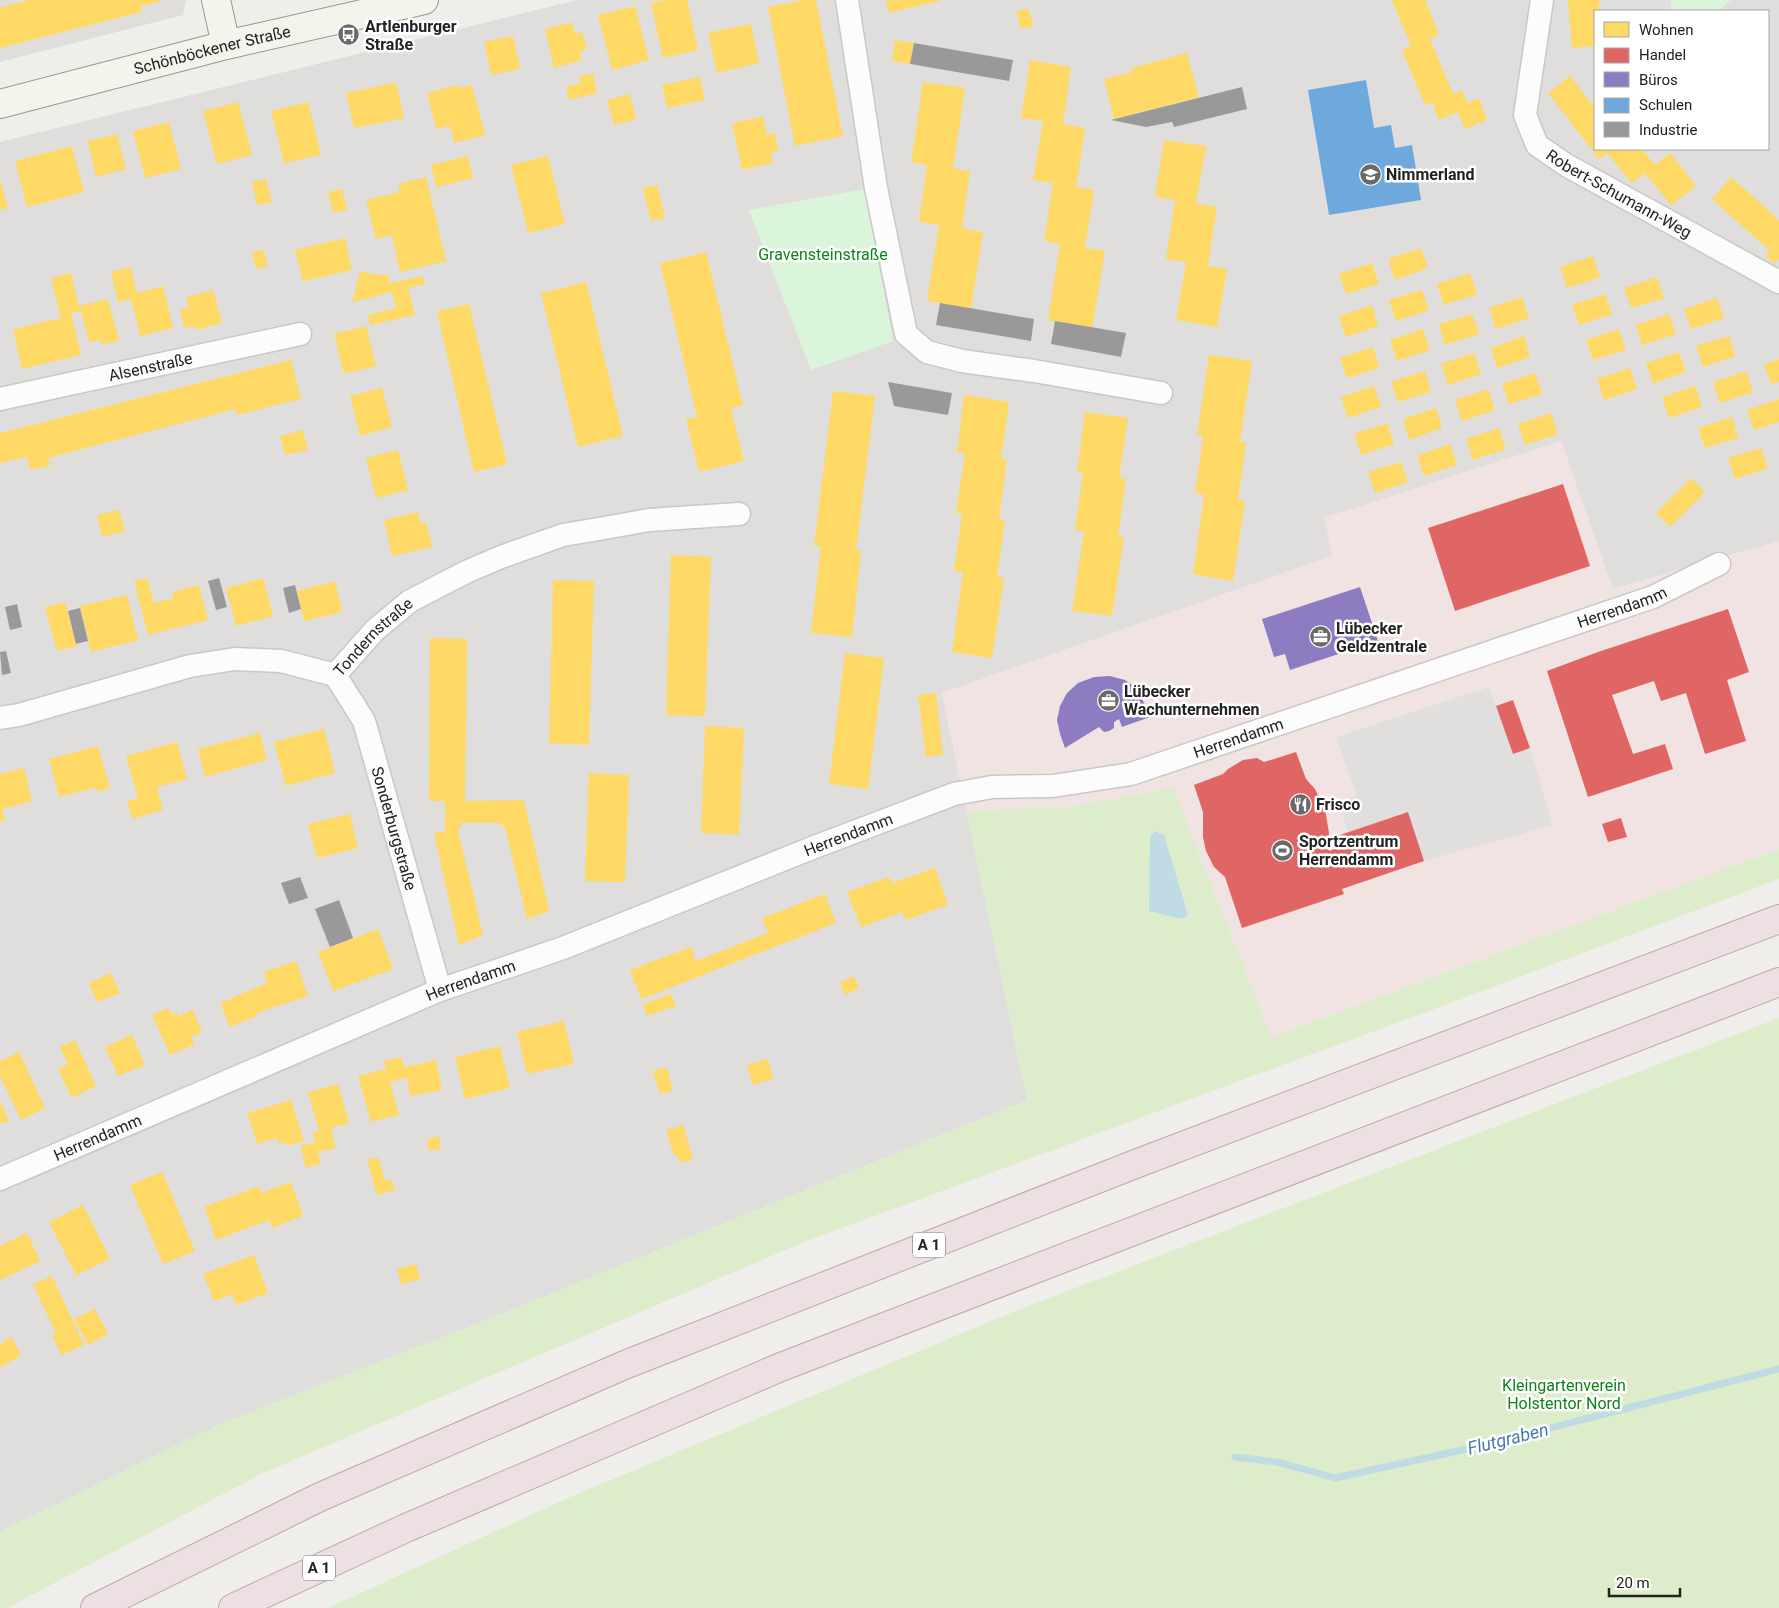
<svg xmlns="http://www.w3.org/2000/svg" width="1779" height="1608" viewBox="0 0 1779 1608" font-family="Roboto,sans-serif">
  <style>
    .residential { fill: #dfdedc; fill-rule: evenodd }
    .commercial { fill: #f1e3e1 }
    .grass { fill: #ddeccb }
    .park { fill: #daf5da }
    .parking { fill: #e0dfde }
    .water { fill: #bfdbe3 }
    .homes { fill: #ffd966 }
    .shops { fill: #e06666 }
    .offices { fill: #8e7cc3 }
    .schools { fill: #6fa8dc }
    .industry { fill: #999 }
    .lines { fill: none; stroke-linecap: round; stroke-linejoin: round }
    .stream { stroke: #bfdbe3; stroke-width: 7 }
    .minor-casing { stroke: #c9c8c7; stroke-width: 25 }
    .secondary-casing { stroke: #999a82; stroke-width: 30 }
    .motorway-casing { stroke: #c5a2ac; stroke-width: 30 }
    .minor { stroke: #fdfcfc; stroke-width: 22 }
    .secondary { stroke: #f4f4ed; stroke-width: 28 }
    .motorway { stroke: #ece0e2; stroke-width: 28 }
    .labels { text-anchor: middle; stroke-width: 5; stroke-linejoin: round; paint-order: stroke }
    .shield { fill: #fff; stroke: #646464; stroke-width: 1 }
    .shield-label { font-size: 15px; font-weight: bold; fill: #222 }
    .poi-label { font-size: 16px; font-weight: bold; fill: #222; stroke: #fff; text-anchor: start }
    .street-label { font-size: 16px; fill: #222; stroke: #fff }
    .park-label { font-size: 16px; fill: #0c8416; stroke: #fff }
    .water-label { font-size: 18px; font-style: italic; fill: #4a7aab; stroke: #fff }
  </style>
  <rect width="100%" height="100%" fill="#f0eeeb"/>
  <g class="residential">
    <polygon points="0,0 186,0 183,15 0,62"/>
    <path d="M577,0H1779V541L1613,589L1561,442L1324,518L1333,556L942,693L1027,1100L489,1319L216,1426L0,1532V142ZM1595,11H1768V149H1595Z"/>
  </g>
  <polygon class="commercial" points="1561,441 1613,589 1779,541 1779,849 1270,1037 1173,787 1075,806 1003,809 967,812 942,693 1332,556 1324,518"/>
  <g class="grass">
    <polygon points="1173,787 1271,1037 1779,849 1779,879 1448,1004 804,1242 261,1474 7,1608 0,1608 0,1532 216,1426 489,1319 1027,1100 967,812 1003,809 1075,806"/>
    <polygon points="1779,1018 1779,1608 328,1608 570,1497 1013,1312"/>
  </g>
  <g class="park">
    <polygon points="1671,0 1731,0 1719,11 1671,11"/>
    <polygon points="865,189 893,341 811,370 749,210"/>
  </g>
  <polygon class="parking" points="1489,687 1513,754 1530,748 1553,825 1424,861 1408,812 1348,832 1339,803 1357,795 1336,737"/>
  <polygon class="water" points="1155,831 1164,835 1188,915 1182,919 1149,911 1150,837"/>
  <g class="homes">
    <polygon points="30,0 162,0 162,1 141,6 142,12 0,48 0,7"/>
    <polygon points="666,0 687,0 698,50 663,58 651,3"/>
    <polygon points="803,0 816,0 843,136 795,146 768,7"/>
    <polygon points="886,0 940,0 940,1 889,13"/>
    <polygon points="1392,0 1425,0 1439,34 1430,39 1453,94 1462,90 1467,103 1479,98 1487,120 1465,129 1458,112 1439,120 1432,102 1425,105 1402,50 1411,46"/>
    <polygon points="1568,0 1599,0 1600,11 1595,11 1595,46 1572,48"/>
    <polygon points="635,6 649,60 612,70 598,15"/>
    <polygon points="1028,8 1034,26 1021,29 1016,12"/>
    <polygon points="572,22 575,34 582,32 587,49 580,51 582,60 554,68 545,29"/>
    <polygon points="751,24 759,63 717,73 708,33"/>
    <polygon points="513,36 520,69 491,75 484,42"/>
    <polygon points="895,40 914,43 910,64 892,61"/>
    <polygon points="1187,53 1199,97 1114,119 1104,79 1132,72 1131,68"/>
    <polygon points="1030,60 1071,67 1063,124 1085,128 1076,187 1094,190 1085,248 1105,251 1092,328 1048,320 1060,244 1044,241 1053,183 1033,180 1043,121 1021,118"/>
    <polygon points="593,73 597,93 569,100 566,87 581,83 579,76"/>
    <polygon points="1570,76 1595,108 1595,149 1642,149 1655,165 1670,153 1696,186 1671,205 1645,173 1632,183 1607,153 1599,159 1548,93"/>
    <polygon points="700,77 705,100 667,108 662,85"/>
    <polygon points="396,82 404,118 354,128 346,93"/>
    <polygon points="923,82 965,88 953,168 970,171 962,228 983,232 971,309 927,301 939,225 919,222 927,165 911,162"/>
    <polygon points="458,85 459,88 472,85 485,135 454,143 450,126 436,129 427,93"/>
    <polygon points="630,94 636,119 614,125 607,100"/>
    <polygon points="238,102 252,155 217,164 203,111"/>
    <polygon points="308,102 321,155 284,163 271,111"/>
    <polygon points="763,117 767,135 775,133 778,151 771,152 773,163 742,170 732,123"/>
    <polygon points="169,122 181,169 145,178 133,131"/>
    <polygon points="117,134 126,169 96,177 88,141"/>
    <polygon points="1164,140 1206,146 1196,203 1217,207 1208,266 1227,269 1217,327 1176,320 1186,262 1166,259 1175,200 1155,197"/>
    <polygon points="72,146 84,192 27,207 15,161"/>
    <polygon points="468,156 473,178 436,187 431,165"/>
    <polygon points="548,156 565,224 528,233 511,165"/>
    <polygon points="426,177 446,261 400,272 392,235 376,239 366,200 400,192 398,184"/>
    <polygon points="1731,177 1779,220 1779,259 1776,264 1765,256 1770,251 1712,199"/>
    <polygon points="0,178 8,208 0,210"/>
    <polygon points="266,179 272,202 257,205 252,182"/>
    <polygon points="657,185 665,218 651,221 643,188"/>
    <polygon points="342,189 347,210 333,213 328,192"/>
    <polygon points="345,238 352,270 303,281 295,250"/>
    <polygon points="1421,248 1428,268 1395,280 1388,259"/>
    <polygon points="264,250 268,266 256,269 252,252"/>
    <polygon points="706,252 743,406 731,408 744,461 699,472 686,419 697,417 660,263"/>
    <polygon points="1593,256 1600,277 1567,288 1560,267"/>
    <polygon points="1372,263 1379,284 1346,294 1339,274"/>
    <polygon points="131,267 137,293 163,286 173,328 140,336 131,299 118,302 111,272"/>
    <polygon points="360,271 378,275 387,274 390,283 422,276 425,284 408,288 415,315 370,325 368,315 396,308 392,292 352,302"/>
    <polygon points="71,273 79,306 108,299 119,340 102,345 100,340 89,343 81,311 71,313 81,355 22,369 13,329 61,318 51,278"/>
    <polygon points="1470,273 1477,294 1444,305 1437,284"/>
    <polygon points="1657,277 1664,298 1631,308 1624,288"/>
    <polygon points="586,282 623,436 578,447 541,293"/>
    <polygon points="213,290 222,323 195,330 194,326 184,328 180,309 189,307 186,297"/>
    <polygon points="1422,290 1429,310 1396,321 1389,300"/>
    <polygon points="1605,294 1612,314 1579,325 1572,305"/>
    <polygon points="1522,297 1529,318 1496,329 1489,308"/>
    <polygon points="1717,298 1724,318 1691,329 1684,309"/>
    <polygon points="469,304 507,464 474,472 437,311"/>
    <polygon points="1372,305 1378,326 1346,337 1339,316"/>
    <polygon points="1472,314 1479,334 1445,345 1439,324"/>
    <polygon points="1669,314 1676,334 1642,345 1636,325"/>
    <polygon points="366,326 376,366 344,374 334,334"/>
    <polygon points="1423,329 1430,350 1397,361 1390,340"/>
    <polygon points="1619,329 1626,350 1593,360 1586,340"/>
    <polygon points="1524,336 1530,357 1497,368 1491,348"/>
    <polygon points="1729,336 1735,356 1703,367 1696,346"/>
    <polygon points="1373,347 1379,368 1347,378 1340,358"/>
    <polygon points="1679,352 1686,372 1653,383 1646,363"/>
    <polygon points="1474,353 1481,374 1448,385 1441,364"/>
    <polygon points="1209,355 1252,361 1240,442 1246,443 1238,500 1245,501 1233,581 1193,574 1204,495 1195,493 1203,436 1197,435"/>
    <polygon points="1779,359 1779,382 1771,384 1764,364"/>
    <polygon points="291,360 301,399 237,415 235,409 48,458 50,466 30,470 27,457 0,463 0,433"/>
    <polygon points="1630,368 1637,389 1604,400 1597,379"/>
    <polygon points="1425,371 1431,392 1398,402 1391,382"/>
    <polygon points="1746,371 1753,392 1720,403 1713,382"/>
    <polygon points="1535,373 1542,394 1509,404 1502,384"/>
    <polygon points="1374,386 1381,407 1348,418 1341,397"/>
    <polygon points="1695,386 1702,407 1669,418 1662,397"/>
    <polygon points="382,388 392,427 360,436 350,396"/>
    <polygon points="1488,389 1495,410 1462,421 1455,400"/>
    <polygon points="833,391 875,396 856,550 861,551 852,637 811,633 821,546 814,546"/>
    <polygon points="964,395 1009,402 1001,459 1007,459 999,519 1005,520 997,577 1004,578 992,658 952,652 963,572 954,571 962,514 956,513 965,453 957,453"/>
    <polygon points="1779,399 1779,422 1754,430 1747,410"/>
    <polygon points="1436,408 1442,428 1409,440 1403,419"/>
    <polygon points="1085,412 1128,418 1119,478 1126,479 1118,536 1124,537 1112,616 1072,611 1084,531 1075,530 1083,473 1077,472"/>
    <polygon points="1551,413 1558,434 1525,445 1518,424"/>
    <polygon points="1732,417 1738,438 1705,448 1698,428"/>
    <polygon points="1387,423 1394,444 1361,455 1354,434"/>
    <polygon points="1499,428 1506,449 1473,460 1466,439"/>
    <polygon points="303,430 308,450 285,455 280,436"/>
    <polygon points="1450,444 1457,465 1424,476 1417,456"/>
    <polygon points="1761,448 1768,468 1735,479 1728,458"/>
    <polygon points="398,450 408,490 376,498 366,458"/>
    <polygon points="1401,462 1408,482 1375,493 1368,472"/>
    <polygon points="1691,478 1705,492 1670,527 1656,513"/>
    <polygon points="119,510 125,531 102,537 97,515"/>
    <polygon points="418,512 420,523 426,522 432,547 392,556 384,520"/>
    <polygon points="671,555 711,557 705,716 666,715"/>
    <polygon points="147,578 154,603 174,598 172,592 199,585 208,620 148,635 134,581"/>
    <polygon points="263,578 273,616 236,626 226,588"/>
    <polygon points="553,580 594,581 589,745 549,743"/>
    <polygon points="335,581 342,612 304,621 297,591"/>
    <polygon points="127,595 138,640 91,652 80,606"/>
    <polygon points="65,602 77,646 57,651 45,607"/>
    <polygon points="430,638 467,639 465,801 524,800 549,911 527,919 505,827 499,823 462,823 458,831 483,935 459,945 434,833 445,831 445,801 429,801"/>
    <polygon points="845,653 884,658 868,789 829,784"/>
    <polygon points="936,693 943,755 926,757 918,695"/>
    <polygon points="705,726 744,728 739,835 701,833"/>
    <polygon points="324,729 335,773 286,786 274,742"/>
    <polygon points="260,733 267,760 205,777 198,749"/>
    <polygon points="177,742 187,779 157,787 163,810 132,819 127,801 138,798 126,756"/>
    <polygon points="98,746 110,788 97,792 96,788 59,797 49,759"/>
    <polygon points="24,768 32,801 2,809 5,820 0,822 0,774"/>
    <polygon points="589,773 629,775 625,882 585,881"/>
    <polygon points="350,814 358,848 317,858 308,824"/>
    <polygon points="935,868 948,905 905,920 902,912 861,927 847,892 889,877 892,883"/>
    <polygon points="825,894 836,923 641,999 630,970 691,947 696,961 768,933 762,918"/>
    <polygon points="378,929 393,969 333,991 318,952"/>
    <polygon points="296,961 308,996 265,1010 256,1014 257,1016 230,1027 220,1003 267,983 264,972"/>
    <polygon points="111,973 120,993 97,1002 89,983"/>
    <polygon points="854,976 859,988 845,995 840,983"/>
    <polygon points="671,994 676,1006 647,1016 643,1004"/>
    <polygon points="168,1008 172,1015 177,1012 178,1016 193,1010 202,1032 191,1037 195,1044 170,1055 152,1015"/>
    <polygon points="564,1021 574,1064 527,1074 517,1032"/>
    <polygon points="132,1035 145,1065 118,1076 105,1047"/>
    <polygon points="75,1040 96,1086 72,1098 58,1069 68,1064 60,1047"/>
    <polygon points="500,1046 510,1088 465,1099 455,1057"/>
    <polygon points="19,1052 45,1108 21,1120 0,1076 0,1061"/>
    <polygon points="401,1057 404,1067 436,1060 442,1090 410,1096 407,1078 390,1082 399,1115 371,1122 358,1076 386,1069 384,1061"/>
    <polygon points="767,1059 774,1078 753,1085 747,1065"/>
    <polygon points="666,1067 673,1090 660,1094 653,1071"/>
    <polygon points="338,1084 349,1123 331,1128 336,1148 318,1152 321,1163 306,1168 300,1146 315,1142 313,1132 319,1131 308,1092"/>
    <polygon points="291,1100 304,1141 287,1146 286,1142 279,1144 278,1138 257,1144 247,1113"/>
    <polygon points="0,1101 9,1121 0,1124"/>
    <polygon points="683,1125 693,1159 680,1163 677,1155 674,1156 666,1130"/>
    <polygon points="439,1136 441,1149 429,1151 427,1139"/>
    <polygon points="378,1157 385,1181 392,1180 395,1190 377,1195 367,1160"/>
    <polygon points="162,1172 195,1251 163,1264 130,1185"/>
    <polygon points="291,1182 303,1216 272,1228 269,1220 216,1240 204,1207 259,1186 261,1193"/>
    <polygon points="83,1205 110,1259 76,1275 49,1222"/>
    <polygon points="27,1233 40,1261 0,1280 0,1246"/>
    <polygon points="254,1255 268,1293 236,1305 232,1294 214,1301 203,1274"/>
    <polygon points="416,1264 420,1279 401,1284 397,1269"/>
    <polygon points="52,1276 84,1345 61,1355 52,1335 56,1334 33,1284"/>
    <polygon points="95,1309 108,1334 88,1345 74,1319"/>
    <polygon points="12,1337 21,1356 0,1367 0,1344"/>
  </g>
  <g class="shops">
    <polygon points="1563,484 1590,566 1455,611 1428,528"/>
    <polygon points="1728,609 1749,672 1727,680 1746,741 1705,754 1686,693 1661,701 1654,681 1612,695 1633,754 1665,744 1673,769 1588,797 1547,671 1598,652"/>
    <polygon points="1513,700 1530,748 1513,754 1496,706"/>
    <polygon points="1296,752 1306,779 1315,789 1325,809 1329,833 1327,845 1329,851 1341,847 1337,836 1408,812 1424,861 1342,889 1344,894 1242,928 1225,877 1214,867 1206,851 1203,837 1203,812 1194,785 1223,774 1228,769 1243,760 1257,758 1264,762"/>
    <polygon points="1621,818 1627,837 1608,842 1602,824"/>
  </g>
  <g class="offices">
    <polygon points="1360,587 1378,641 1290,670 1285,654 1274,657 1262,619"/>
    <polygon points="1110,676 1125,680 1138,689 1150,717 1122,727 1119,719 1114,722 1114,728 1109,731 1104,732 1099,727 1065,748 1060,734 1057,720 1060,706 1067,693 1078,683 1094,677"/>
  </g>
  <polygon class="schools" points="1366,80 1374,128 1391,125 1395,148 1412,145 1421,200 1329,215 1308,90"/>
  <g class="industry">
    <polygon points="914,43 1013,60 1009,81 910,64"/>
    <polygon points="1242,87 1247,109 1174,127 1172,122 1146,127 1111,120"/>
    <polygon points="940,303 1034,319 1031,341 936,325"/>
    <polygon points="1055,321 1126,333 1121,357 1051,344"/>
    <polygon points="888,382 952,393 948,415 894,406"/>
    <polygon points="219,578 227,607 216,610 208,581"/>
    <polygon points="295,585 301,609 289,613 283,588"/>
    <polygon points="17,604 22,627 10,630 5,607"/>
    <polygon points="80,608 88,641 76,644 68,611"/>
    <polygon points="6,651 11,673 2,675 0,652"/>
    <polygon points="300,877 308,898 289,904 281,883"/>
    <polygon points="339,900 353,938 330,947 315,909"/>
  </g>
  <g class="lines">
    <polyline class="stream" points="1235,1457 1277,1462 1335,1478 1485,1445 1779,1369"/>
    <defs>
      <g id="minor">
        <polyline points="847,0 876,188 906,334 927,352 962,361 1034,371 1161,393"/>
        <path id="s1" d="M1542,0L1525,115L1537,145L1566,165L1779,282"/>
        <path id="s2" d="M0,399L300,334"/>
        <path id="s3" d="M335,675L375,630L410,601L466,572L501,557L563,535L593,530L649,520L739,514"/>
        <path id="s4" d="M335,675L364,721L440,990"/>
        <polyline points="0,718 19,715 190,666 235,659 281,661 335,675"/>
        <path id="s5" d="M0,1179L440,990L563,948L812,848L954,794L992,787L1053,786L1131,774L1653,597L1719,564"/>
      </g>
      <g id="secondary">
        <polyline points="216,0 226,45"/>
        <path id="s6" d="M0,104L226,45L424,0"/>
      </g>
      <g id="motorway">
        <polyline points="95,1608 320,1497 627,1364 1138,1163 1779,919"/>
        <polyline points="233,1608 406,1528 781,1367 1779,982"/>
      </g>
    </defs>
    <use href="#minor" class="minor-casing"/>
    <use href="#secondary" class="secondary-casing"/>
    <use href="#motorway" class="motorway-casing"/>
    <use href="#minor" class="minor"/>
    <use href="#secondary" class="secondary"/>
    <use href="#motorway" class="motorway"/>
  </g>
  <defs>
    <symbol id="bus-disc" viewBox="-11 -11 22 22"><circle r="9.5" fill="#6a6968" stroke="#fff"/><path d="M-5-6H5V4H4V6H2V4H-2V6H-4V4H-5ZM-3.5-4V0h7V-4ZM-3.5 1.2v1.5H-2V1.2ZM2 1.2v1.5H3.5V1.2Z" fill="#fff"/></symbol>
    <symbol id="school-disc" viewBox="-11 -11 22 22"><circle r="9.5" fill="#6a6968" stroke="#fff"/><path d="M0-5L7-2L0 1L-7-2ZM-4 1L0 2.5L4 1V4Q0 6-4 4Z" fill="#fff"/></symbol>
    <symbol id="office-disc" viewBox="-11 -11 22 22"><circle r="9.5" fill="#6a6968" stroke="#fff"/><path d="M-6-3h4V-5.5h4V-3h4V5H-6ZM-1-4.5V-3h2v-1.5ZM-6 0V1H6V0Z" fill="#fff"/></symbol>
    <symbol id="restaurant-disc" viewBox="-11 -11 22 22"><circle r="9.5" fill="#6a6968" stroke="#fff"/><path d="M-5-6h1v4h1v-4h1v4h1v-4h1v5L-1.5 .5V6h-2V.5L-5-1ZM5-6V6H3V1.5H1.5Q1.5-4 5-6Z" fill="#fff"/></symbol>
    <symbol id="stadium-disc" viewBox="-11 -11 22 22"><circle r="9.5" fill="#6a6968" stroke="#fff"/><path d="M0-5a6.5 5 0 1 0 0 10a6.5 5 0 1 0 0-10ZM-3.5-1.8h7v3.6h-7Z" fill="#fff"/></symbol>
  </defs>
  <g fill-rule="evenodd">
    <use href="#bus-disc" x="336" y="22" width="25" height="25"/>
    <use href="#school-disc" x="1358" y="162" width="25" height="25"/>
    <use href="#office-disc" x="1308" y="624" width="25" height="25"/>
    <use href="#office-disc" x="1096" y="688" width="25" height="25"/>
    <use href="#restaurant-disc" x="1288" y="792" width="25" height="25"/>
    <use href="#stadium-disc" x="1270" y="838" width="25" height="25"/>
  </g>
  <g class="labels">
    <g class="shield">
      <rect x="913" y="1232.5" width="32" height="25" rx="4"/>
      <rect x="303" y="1555.5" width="32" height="25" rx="4"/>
    </g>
    <g class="shield-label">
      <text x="929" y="1250">A 1</text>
      <text x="319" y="1573">A 1</text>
    </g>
    <g class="poi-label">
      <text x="365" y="32">Artlenburger<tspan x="365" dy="18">Straße</tspan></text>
      <text x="1386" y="180">Nimmerland</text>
      <text x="1336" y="634">Lübecker<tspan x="1336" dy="18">Geldzentrale</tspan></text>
      <text x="1124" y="697">Lübecker<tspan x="1124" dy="18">Wachunternehmen</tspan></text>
      <text x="1316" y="810">Frisco</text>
      <text x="1299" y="847">Sportzentrum<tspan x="1299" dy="18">Herrendamm</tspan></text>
    </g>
    <g class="street-label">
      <text dy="6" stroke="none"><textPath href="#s6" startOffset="219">Schönböckener Straße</textPath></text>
      <text dy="6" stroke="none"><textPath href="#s1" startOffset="244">Robert-Schumann-Weg</textPath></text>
      <text dy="6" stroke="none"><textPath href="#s2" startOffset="154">Alsenstraße</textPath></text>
      <text dy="6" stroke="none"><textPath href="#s5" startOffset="1726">Herrendamm</textPath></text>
      <text dy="6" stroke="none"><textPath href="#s3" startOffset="54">Tondernstraße</textPath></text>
      <text dy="6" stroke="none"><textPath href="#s5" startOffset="1321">Herrendamm</textPath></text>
      <text dy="6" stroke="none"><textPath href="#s4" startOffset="166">Sonderburgstraße</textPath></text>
      <text dy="6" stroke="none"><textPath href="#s5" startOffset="916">Herrendamm</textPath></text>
      <text dy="6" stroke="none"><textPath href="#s5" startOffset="511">Herrendamm</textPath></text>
      <text dy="6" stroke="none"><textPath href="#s5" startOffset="106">Herrendamm</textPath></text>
    </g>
    <g class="park-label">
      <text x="823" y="260">Gravensteinstraße</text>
      <text x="1564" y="1391">Kleingartenverein<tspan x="1564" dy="18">Holstentor Nord</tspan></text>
    </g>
    <g class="water-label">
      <text transform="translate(1508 1439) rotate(-14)" y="6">Flutgraben</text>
    </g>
  </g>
  <rect x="1594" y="10" width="175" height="140" fill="#ffffff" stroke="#a7a7a7"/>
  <rect x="1604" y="22" width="25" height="15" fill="#ffd966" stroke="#a7a7a7"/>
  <text x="1639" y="35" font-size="15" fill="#222222">Wohnen</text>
  <rect x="1604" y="48" width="25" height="15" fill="#e06666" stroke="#a7a7a7"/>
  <text x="1639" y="60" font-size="15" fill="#222222">Handel</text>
  <rect x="1604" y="72" width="25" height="15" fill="#8e7cc3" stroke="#a7a7a7"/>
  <text x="1639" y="85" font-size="15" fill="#222222">Büros</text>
  <rect x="1604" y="98" width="25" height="15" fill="#6fa8dc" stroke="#a7a7a7"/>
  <text x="1639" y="110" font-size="15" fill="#222222">Schulen</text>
  <rect x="1604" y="122" width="25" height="15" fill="#999999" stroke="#a7a7a7"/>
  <text x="1639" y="135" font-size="15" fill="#222222">Industrie</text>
  <path d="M1609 1588v8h71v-8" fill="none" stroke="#222222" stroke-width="2.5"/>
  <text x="1616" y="1588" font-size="15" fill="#222222" stroke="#ffffff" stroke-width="4" paint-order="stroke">20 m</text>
</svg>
